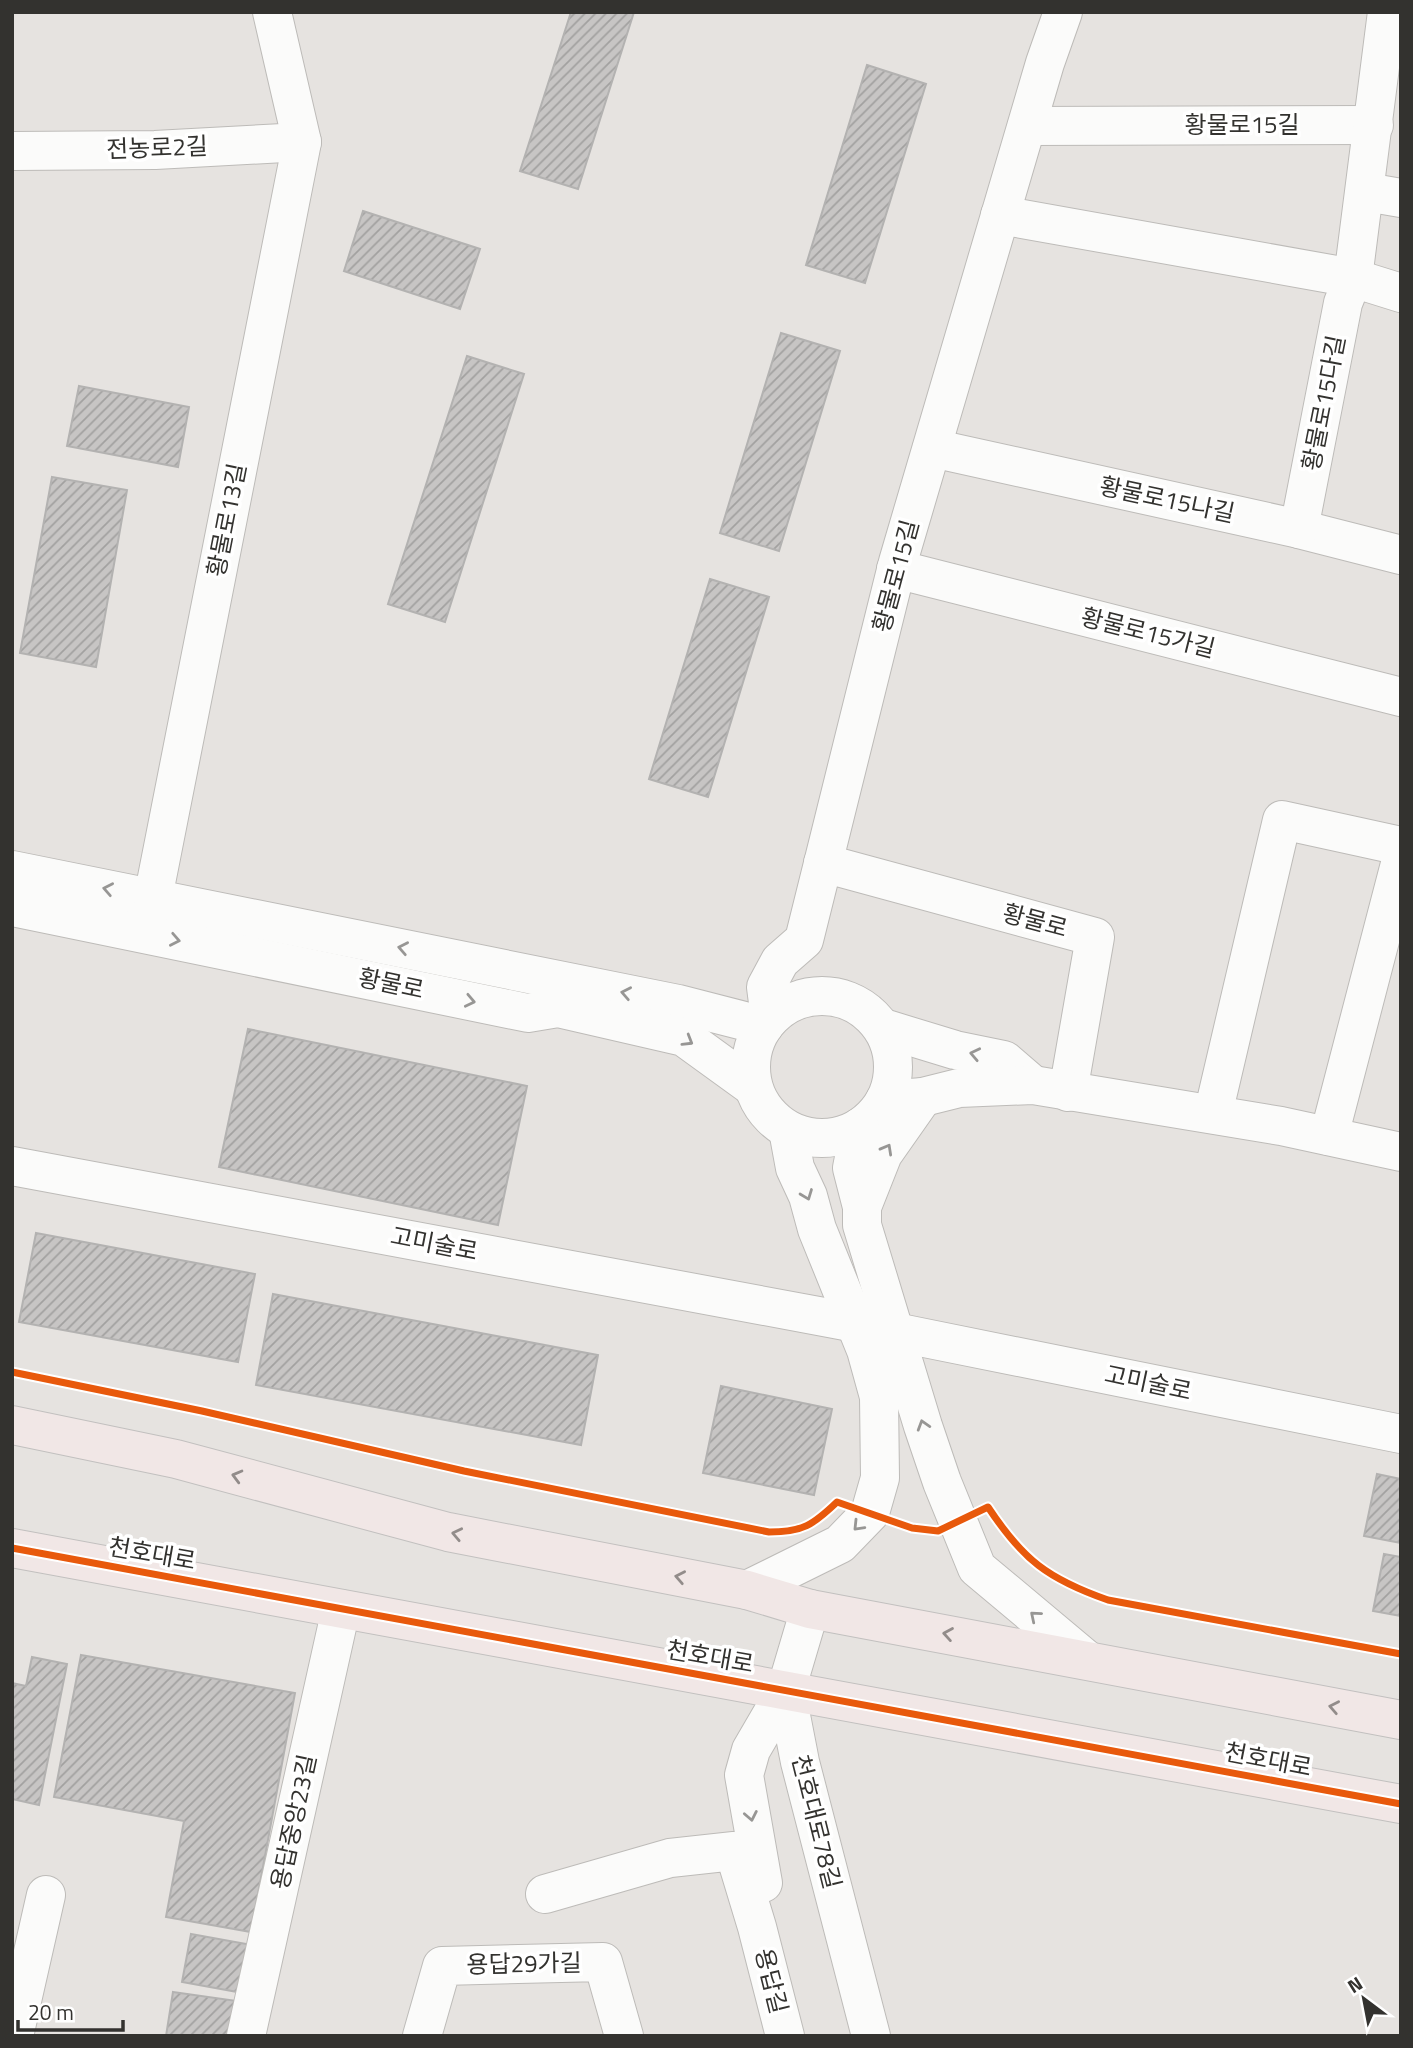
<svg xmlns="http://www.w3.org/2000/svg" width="1413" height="2048" viewBox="0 0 1413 2048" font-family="'Titillium Web','Noto Sans KR',sans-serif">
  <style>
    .building { fill: url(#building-hatch); stroke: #b3b2b1; stroke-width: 2 }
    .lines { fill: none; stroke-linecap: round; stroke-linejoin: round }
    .minor-casing { stroke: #bdbbb8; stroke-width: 40 }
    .major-casing { stroke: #c2c0bf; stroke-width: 40 }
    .minor { stroke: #fbfbfa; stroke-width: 38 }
    .major { stroke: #f1e7e6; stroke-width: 38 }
    .cycleway-casing { stroke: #fff; stroke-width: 11 }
    .cycleway { stroke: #e8590c; stroke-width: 7 }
    .oneway { stroke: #979694 }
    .oneway2 { stroke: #928c8a }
    .labels { text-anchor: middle; stroke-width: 7; stroke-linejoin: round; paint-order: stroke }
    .street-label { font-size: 24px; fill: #33322f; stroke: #fff }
  </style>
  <defs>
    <pattern id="building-hatch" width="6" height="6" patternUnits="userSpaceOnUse" patternTransform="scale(1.75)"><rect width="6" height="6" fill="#c7c5c4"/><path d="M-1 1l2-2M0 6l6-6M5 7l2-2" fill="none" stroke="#a2a1a0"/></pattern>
  </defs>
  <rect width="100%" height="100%" fill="#e6e3e0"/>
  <g class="building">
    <polygon points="571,12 634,12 578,189 520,171"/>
    <polygon points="867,65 926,84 865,283 806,265"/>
    <polygon points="363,211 480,249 460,309 344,271"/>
    <polygon points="781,333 840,351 779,551 720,533"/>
    <polygon points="467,356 524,374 445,622 388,604"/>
    <polygon points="79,386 189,407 178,467 67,446"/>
    <polygon points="52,477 127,490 96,667 20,653"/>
    <polygon points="710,579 769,597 708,797 649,779"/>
    <polygon points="248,1029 527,1086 498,1225 219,1167"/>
    <polygon points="36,1233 255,1274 238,1362 19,1322"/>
    <polygon points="273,1294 598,1355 581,1445 256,1385"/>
    <polygon points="721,1386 832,1409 814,1495 703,1473"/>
    <polygon points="1377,1474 1401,1479 1401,1543 1364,1536"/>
    <polygon points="1384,1554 1401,1557 1401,1616 1373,1611"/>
    <polygon points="81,1655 295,1693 251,1932 166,1917 184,1821 54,1797"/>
    <polygon points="32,1657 67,1664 39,1805 12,1799 12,1683 26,1686"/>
    <polygon points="191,1934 252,1945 243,1993 182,1982"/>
    <polygon points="173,1992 244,2002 239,2036 166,2036"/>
  </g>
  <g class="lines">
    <defs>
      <g id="minor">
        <polyline points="1027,126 1374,125"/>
        <polyline points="12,151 155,150 302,142"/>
        <polyline points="1366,192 1401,198"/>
        <polyline points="1000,215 1353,278 1401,293"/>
        <polyline points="932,448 1299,529 1401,555"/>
        <polyline points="1299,529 1343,303 1353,278 1387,12"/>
        <polyline points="896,569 1401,697"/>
        <polyline points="823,863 1095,937 1068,1092"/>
        <polyline points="12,870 678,1004 764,1026"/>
        <polyline points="153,898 302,142 272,12"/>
        <polyline points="12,907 528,1013 558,1008 684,1037 753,1087"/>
        <circle cx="822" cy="1067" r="71"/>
        <polyline points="770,1018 766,987 780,961 804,940 898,562 1045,63 1063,12"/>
        <polyline points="883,1028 955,1050 1004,1060 1033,1085"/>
        <polyline points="885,1100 923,1097 959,1088 1033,1085 1281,1126 1401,1152"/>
        <polyline points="1213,1114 1282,820 1401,846"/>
        <polyline points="860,1127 852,1168 862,1207 862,1225 923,1426 942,1482 977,1568 1087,1660"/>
        <polyline points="1329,1136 1401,860"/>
        <polyline points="12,1166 856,1323"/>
        <polyline points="862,1207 883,1154 923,1097"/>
        <polyline points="895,1332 1401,1434"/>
        <polyline points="747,1590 840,1544 870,1513 880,1478 879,1397 866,1350 817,1229 808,1196 795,1168 788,1130"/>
        <polyline points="810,1609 786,1690 800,1762 871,2036"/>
        <polyline points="763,1883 744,1775 751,1750 786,1690"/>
        <polyline points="545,1894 670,1858 734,1851 757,1927 785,2036"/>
        <polyline points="14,2036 46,1895"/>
        <polyline points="246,2036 341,1609"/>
        <polyline points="422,2036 442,1966 603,1962 624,2036"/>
      </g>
      <g id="major">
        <polyline points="12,1425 176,1459 448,1532 747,1590 810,1609 1401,1720"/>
        <polyline points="12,1548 1401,1804"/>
      </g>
    </defs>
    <use href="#minor" class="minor-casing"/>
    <use href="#major" class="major-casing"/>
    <use href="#minor" class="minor"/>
    <use href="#major" class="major"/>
    <defs>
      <g id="cycleway">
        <path d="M12,1372L202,1411L464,1471L769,1532C803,1532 813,1525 837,1502L912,1528L938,1531L988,1507C1023,1560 1048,1579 1108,1600L1401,1654"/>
        <polyline points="12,1548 1401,1804"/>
      </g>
    </defs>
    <use href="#cycleway" class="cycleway-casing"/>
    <use href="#cycleway" class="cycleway"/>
  </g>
  <defs><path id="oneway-chevron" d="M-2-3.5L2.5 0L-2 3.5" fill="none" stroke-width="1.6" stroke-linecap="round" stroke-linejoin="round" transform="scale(1.75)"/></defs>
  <g class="oneway">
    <use href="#oneway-chevron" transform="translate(108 889) rotate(-169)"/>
    <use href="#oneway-chevron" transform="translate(175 940) rotate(11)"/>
    <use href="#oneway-chevron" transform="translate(403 948) rotate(-169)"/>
    <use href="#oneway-chevron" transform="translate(626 993) rotate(-169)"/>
    <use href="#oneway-chevron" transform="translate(470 1001) rotate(12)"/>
    <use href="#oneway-chevron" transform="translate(688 1041) rotate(31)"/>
    <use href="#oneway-chevron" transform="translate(975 1054) rotate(-168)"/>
    <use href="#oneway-chevron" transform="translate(887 1149) rotate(-61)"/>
    <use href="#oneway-chevron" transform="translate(807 1195) rotate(69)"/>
    <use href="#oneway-chevron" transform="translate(923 1425) rotate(-107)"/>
    <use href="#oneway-chevron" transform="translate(858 1526) rotate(134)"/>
    <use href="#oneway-chevron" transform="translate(1035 1616) rotate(-140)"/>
    <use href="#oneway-chevron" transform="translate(751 1816) rotate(79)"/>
  </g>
  <g class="oneway2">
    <use href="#oneway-chevron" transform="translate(237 1476) rotate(-165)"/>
    <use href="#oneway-chevron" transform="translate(457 1534) rotate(-168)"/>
    <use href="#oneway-chevron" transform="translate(680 1577) rotate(-169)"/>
    <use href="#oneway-chevron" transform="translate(948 1634) rotate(-170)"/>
    <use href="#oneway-chevron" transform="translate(1334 1707) rotate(-169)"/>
  </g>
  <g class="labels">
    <g class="street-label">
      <text x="1242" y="133">황물로15길</text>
      <text transform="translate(157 148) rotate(-2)" y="8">전농로2길</text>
      <text transform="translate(1324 403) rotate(-79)" y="8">황물로15다길</text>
      <text transform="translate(1167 500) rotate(12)" y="8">황물로15나길</text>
      <text transform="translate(227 520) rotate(-79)" y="8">황물로13길</text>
      <text transform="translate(896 576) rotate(-75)" y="8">황물로15길</text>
      <text transform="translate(1148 633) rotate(14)" y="8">황물로15가길</text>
      <text transform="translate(1035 921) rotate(15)" y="8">황물로</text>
      <text transform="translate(391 984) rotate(12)" y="8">황물로</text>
      <text transform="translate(434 1244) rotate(11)" y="8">고미술로</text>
      <text transform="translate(1148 1383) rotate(12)" y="8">고미술로</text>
      <text transform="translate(152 1554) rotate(10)" y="8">천호대로</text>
      <text transform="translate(710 1657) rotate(10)" y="8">천호대로</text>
      <text transform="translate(1268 1760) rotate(11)" y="8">천호대로</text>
      <text transform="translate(294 1822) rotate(-78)" y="8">용답중앙23길</text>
      <text transform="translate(816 1822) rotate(76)" y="8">천호대로78길</text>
      <text transform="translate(524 1964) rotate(-1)" y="8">용답29가길</text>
      <text transform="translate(771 1981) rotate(76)" y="8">용답길</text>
    </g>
  </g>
  <rect width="1413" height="2048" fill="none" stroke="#33322f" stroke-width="28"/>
  <g transform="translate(1364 1999) rotate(328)" stroke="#ffffff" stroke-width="5" paint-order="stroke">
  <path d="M0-5L12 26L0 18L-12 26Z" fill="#33322f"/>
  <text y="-10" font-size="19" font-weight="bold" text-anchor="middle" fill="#33322f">N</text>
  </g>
  <path d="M18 2020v10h105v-10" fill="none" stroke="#33322f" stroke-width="3.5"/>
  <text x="28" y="2020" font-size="21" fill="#33322f" stroke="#ffffff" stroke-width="5" paint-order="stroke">20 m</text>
</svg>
